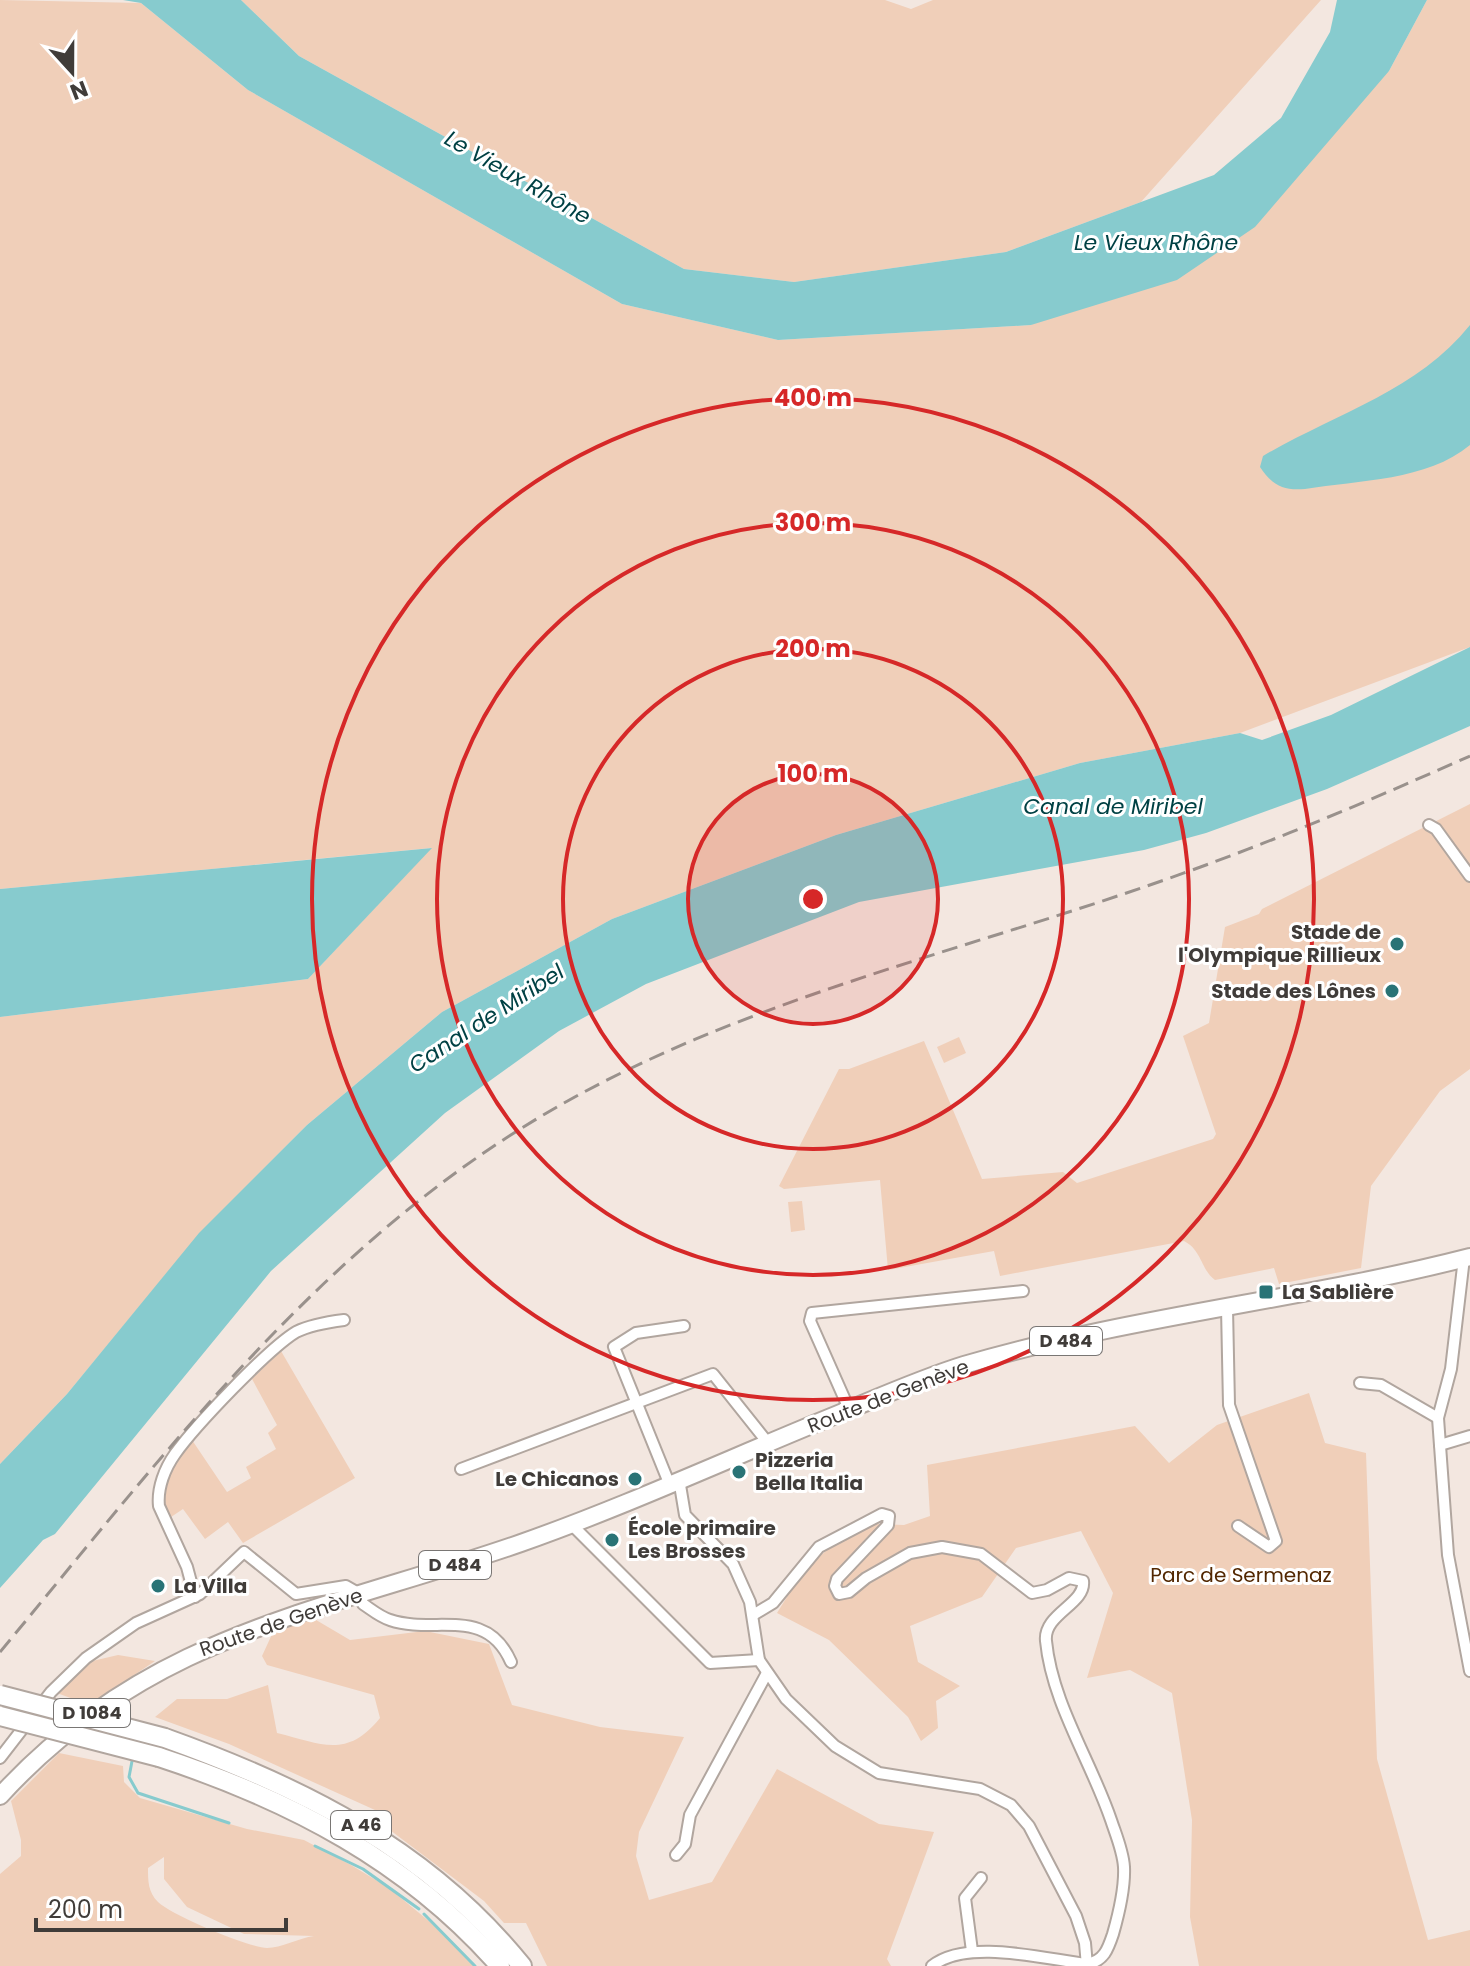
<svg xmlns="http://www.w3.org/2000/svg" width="1470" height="1966" viewBox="0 0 1470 1966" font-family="Poppins,sans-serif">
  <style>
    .green { fill: #f0cfb9; fill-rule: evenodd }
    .water { fill: #87cbce }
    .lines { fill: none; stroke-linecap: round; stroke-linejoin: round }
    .stream { stroke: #87cbce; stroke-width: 3 }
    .street-casing { stroke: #b1a69f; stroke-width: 14 }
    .primary-casing { stroke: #b1a69f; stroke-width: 20 }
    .highway-casing { stroke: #b1a69f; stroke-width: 22 }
    .street { stroke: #fff; stroke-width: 10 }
    .primary { stroke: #fff; stroke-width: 16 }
    .highway { stroke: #fff; stroke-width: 18 }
    .rail { stroke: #99918c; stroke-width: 3; stroke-dasharray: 16 8; stroke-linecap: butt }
    .highway-bridge-casing { stroke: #b1a69f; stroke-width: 22; stroke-linecap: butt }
    .highway-bridge { stroke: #fff; stroke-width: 18 }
    .ring { fill: none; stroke: #d62828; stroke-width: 4 }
    .poi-dot { fill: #297376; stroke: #fff; stroke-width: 3 }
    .labels { text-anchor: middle; stroke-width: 6; stroke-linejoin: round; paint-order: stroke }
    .shield { fill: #fff; stroke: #797674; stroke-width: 2 }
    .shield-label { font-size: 18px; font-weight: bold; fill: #403c39 }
    .poi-label { font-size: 20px; font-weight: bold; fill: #403c39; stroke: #fff; text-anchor: start }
    .street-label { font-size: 20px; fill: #403c39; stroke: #fff }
    .park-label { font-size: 20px; fill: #522701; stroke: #fff }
    .water-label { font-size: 22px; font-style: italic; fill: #004144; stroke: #fff }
    .centre { fill: #d62828; stroke: #fff; stroke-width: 4 }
    .ring-label { font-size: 24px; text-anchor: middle; font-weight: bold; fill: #d62828; stroke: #fff; stroke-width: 6; stroke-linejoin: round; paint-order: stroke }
  </style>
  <rect width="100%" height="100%" fill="#f3e7e0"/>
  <g class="green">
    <polygon points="0,0 141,3 248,90 622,304 778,340 1031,325 1389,71 1427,0 1470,0 1470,647 1240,733 1080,763 836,835 612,919 442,1012 307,1125 200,1233 67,1394 0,1464 0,1017 308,979 431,848 0,889"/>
    <polygon points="241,0 885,0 911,9 933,0 1321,0 1141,202 1006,252 794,282 684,269 299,56"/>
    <path d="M1470,804V1069L1440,1091L1371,1186L1361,1268L1279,1284L1274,1268L1215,1280C1201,1270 1202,1250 1184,1241L1000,1276L994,1251L888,1270L880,1180L784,1189L779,1186L839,1069H849L924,1041L982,1179L1063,1172L1077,1183L1213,1139L1216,1134L1183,1036L1209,1023L1225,927L1259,914L1262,909Z"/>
    <polygon points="959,1037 966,1053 944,1063 937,1047"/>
    <polygon points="802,1201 805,1230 791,1232 788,1202"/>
    <path d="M281,1351L355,1478L243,1543L228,1522L205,1539L183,1509L171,1517L163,1512C161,1484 172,1460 192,1440L227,1492L251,1478L246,1467L276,1449L268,1433L277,1425L252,1379Z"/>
    <polygon points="1309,1393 1325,1443 1366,1453 1377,1759 1428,1940 1470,1930 1470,1966 1199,1966 1190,1917 1192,1820 1172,1693 1130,1670 1087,1678 1113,1593 1081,1531 1016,1548 982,1597 910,1626 918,1662 960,1686 936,1701 938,1728 921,1741 908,1717 829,1640 777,1613 803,1571 828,1549 876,1524 904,1525 930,1516 927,1465 1135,1426 1169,1463 1217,1425"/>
    <path d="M311,1617L350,1640L425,1631L489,1644L512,1705L600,1727L684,1737L639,1832L636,1856L649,1900L712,1882L777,1769L879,1824L934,1832L887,1959L891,1966H547L526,1923H504L484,1901L386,1827V1815L229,1744L155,1717L177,1699H227L268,1685L277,1733C322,1744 347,1759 380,1718L374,1695L267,1665L262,1656L274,1630Z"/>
    <polygon points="118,1655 155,1661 90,1705 54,1692 73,1673 71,1666"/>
    <path d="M59,1753L123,1766L124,1782L140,1798L247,1829L304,1840L351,1865L389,1888L430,1922L474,1966H0V1874L21,1856V1840L11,1801ZM164,1857V1879L187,1907L244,1934L314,1936C299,1938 281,1948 267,1948C247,1947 173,1916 158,1902C148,1892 148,1881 148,1868Z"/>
  </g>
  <g class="water">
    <polygon points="123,0 241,0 299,56 684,269 794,282 1006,252 1214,175 1281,118 1330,32 1337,0 1427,0 1389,71 1255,227 1177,280 1031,325 778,340 622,304 248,90 141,3"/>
    <path d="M1470,325V445C1427,481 1359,480 1305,489C1283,491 1272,485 1260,467L1263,456C1334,414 1416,392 1470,325Z"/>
    <polygon points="1470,647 1470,726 1327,789 1206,833 1144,850 859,902 646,984 559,1031 445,1113 271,1271 55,1534 43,1540 0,1588 0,1464 67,1394 199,1233 307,1125 442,1012 612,919 836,835 1080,763 1240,733 1262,740 1331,715"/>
    <polygon points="432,848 308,979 0,1017 0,889"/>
  </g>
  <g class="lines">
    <g class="stream">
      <polyline points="133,1756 129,1777 138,1793 229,1823"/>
      <polyline points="315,1846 363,1869 419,1909"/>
      <polyline points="424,1914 475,1966"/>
    </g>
    <defs>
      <g id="street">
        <polyline points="1429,825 1436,829 1470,876"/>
        <polyline points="1464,1258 1451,1369 1438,1418 1448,1555 1470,1671"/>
        <polyline points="1227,1308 1229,1405 1276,1541 1269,1547 1238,1526"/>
        <polyline points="1360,1383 1381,1385 1438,1418"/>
        <polyline points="849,1409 810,1321 812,1313 1023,1291"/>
        <polyline points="1440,1445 1470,1436"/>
        <polyline points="461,1469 713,1374 768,1443"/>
        <polyline points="679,1479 685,1515 733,1564 750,1602 759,1660 786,1699 835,1746 879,1773 980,1789 1011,1805 1029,1826 1076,1916 1085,1943 1087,1966"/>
        <polyline points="669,1483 614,1347 636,1333 684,1326"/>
        <polyline points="571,1524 710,1663 759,1660"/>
        <path d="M195,1597L187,1567L159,1506C157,1488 165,1468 175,1454C195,1426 268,1349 296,1332C310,1325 328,1322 344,1320"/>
        <path d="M753,1615L773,1603L819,1547L882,1514L889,1516L888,1525L837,1579L835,1586L839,1594L849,1592L866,1578L910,1553L942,1547L981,1554L1032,1593L1047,1590L1069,1578L1083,1581C1086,1604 1043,1614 1046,1641C1052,1703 1091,1761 1111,1820C1116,1835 1123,1851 1124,1867C1125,1888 1119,1913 1113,1934C1108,1949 1104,1961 1087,1964C1044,1959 967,1938 932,1966"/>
        <path d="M0,1758L51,1692L86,1658L136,1623L200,1594L244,1552L296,1594L346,1586L360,1594L363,1604C372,1610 380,1617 390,1620C435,1635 486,1605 511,1662"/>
        <polyline points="676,1855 685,1844 690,1815 767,1673"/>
        <polyline points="972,1951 965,1898 981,1878"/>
      </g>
      <path id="primary" d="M0,1796C150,1632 323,1612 521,1543C626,1506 728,1459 831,1417C875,1399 919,1379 964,1365C1130,1316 1303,1300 1470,1257"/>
      <g id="highway">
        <path d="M165,1738C302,1787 429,1850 522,1966"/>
        <path d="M159,1757C290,1800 408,1861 500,1966"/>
      </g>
    </defs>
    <use href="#street" class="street-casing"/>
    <use href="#primary" class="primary-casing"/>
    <use href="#highway" class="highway-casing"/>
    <use href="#street" class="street"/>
    <use href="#primary" class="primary"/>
    <use href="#highway" class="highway"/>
    <path class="rail" d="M0,1652C153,1468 298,1275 500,1142C695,1013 923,963 1141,888C1253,850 1362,804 1470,756"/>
    <defs>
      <g id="highway-bridge">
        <polyline points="0,1695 165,1738"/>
        <polyline points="0,1716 159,1757"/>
      </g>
    </defs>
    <use href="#highway-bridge" class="highway-bridge-casing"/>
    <use href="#highway-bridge" class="highway-bridge"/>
  </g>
  <circle cx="813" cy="899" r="125" fill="#d62828" fill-opacity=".12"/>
  <g class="ring">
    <circle cx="813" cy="899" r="125"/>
    <circle cx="813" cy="899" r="250"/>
    <circle cx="813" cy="899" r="376"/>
    <circle cx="813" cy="899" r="501"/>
  </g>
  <g class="poi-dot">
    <circle cx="1397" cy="944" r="8"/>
    <circle cx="1392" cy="991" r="8"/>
    <rect x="1258" y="1284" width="16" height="16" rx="4"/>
    <circle cx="739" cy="1472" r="8"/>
    <circle cx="635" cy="1479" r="8"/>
    <circle cx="612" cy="1540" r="8"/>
    <circle cx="158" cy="1586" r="8"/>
  </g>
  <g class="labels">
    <g class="shield">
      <rect x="1030" y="1327" width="72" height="28" rx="6"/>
      <rect x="419" y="1551" width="72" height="28" rx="6"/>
      <rect x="54" y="1699" width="76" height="28" rx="6"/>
      <rect x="331" y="1811" width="60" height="28" rx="6"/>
    </g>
    <g class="shield-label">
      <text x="1066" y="1347">D 484</text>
      <text x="455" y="1571">D 484</text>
      <text x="92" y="1719">D 1084</text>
      <text x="361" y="1831">A 46</text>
    </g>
    <g class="poi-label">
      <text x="1381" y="939" text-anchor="end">Stade de<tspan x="1381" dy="23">l'Olympique Rillieux</tspan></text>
      <text x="1376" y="998" text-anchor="end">Stade des Lônes</text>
      <text x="1282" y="1299">La Sablière</text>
      <text x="755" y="1467">Pizzeria<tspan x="755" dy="23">Bella Italia</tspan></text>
      <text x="619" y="1486" text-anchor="end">Le Chicanos</text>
      <text x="628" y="1535">École primaire<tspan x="628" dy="23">Les Brosses</tspan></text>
      <text x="174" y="1593">La Villa</text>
    </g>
    <g class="street-label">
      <text transform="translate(888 1396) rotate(-21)" y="7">Route de Genève</text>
      <text transform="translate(281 1622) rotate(-19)" y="7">Route de Genève</text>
    </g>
    <g class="park-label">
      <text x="1241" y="1582">Parc de Sermenaz</text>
    </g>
    <g class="water-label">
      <text transform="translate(518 177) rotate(30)" y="8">Le Vieux Rhône</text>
      <text x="1156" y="250">Le Vieux Rhône</text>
      <text x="1113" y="814">Canal de Miribel</text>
      <text transform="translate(486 1018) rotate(-33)" y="8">Canal de Miribel</text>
    </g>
  </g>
  <circle cx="813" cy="899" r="12" class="centre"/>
  <g class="ring-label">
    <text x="813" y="406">400 m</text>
    <text x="813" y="531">300 m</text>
    <text x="813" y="657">200 m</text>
    <text x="813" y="782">100 m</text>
  </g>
  <g transform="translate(72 72) rotate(159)" stroke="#ffffff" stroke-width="6" paint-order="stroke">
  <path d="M0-6L14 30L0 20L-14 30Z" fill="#403c39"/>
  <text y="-12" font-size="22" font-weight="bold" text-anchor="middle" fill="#403c39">N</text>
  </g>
  <path d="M36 1918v12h250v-12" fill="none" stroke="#403c39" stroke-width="4"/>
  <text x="48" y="1918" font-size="24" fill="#403c39" stroke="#ffffff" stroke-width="6" paint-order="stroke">200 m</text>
</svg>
